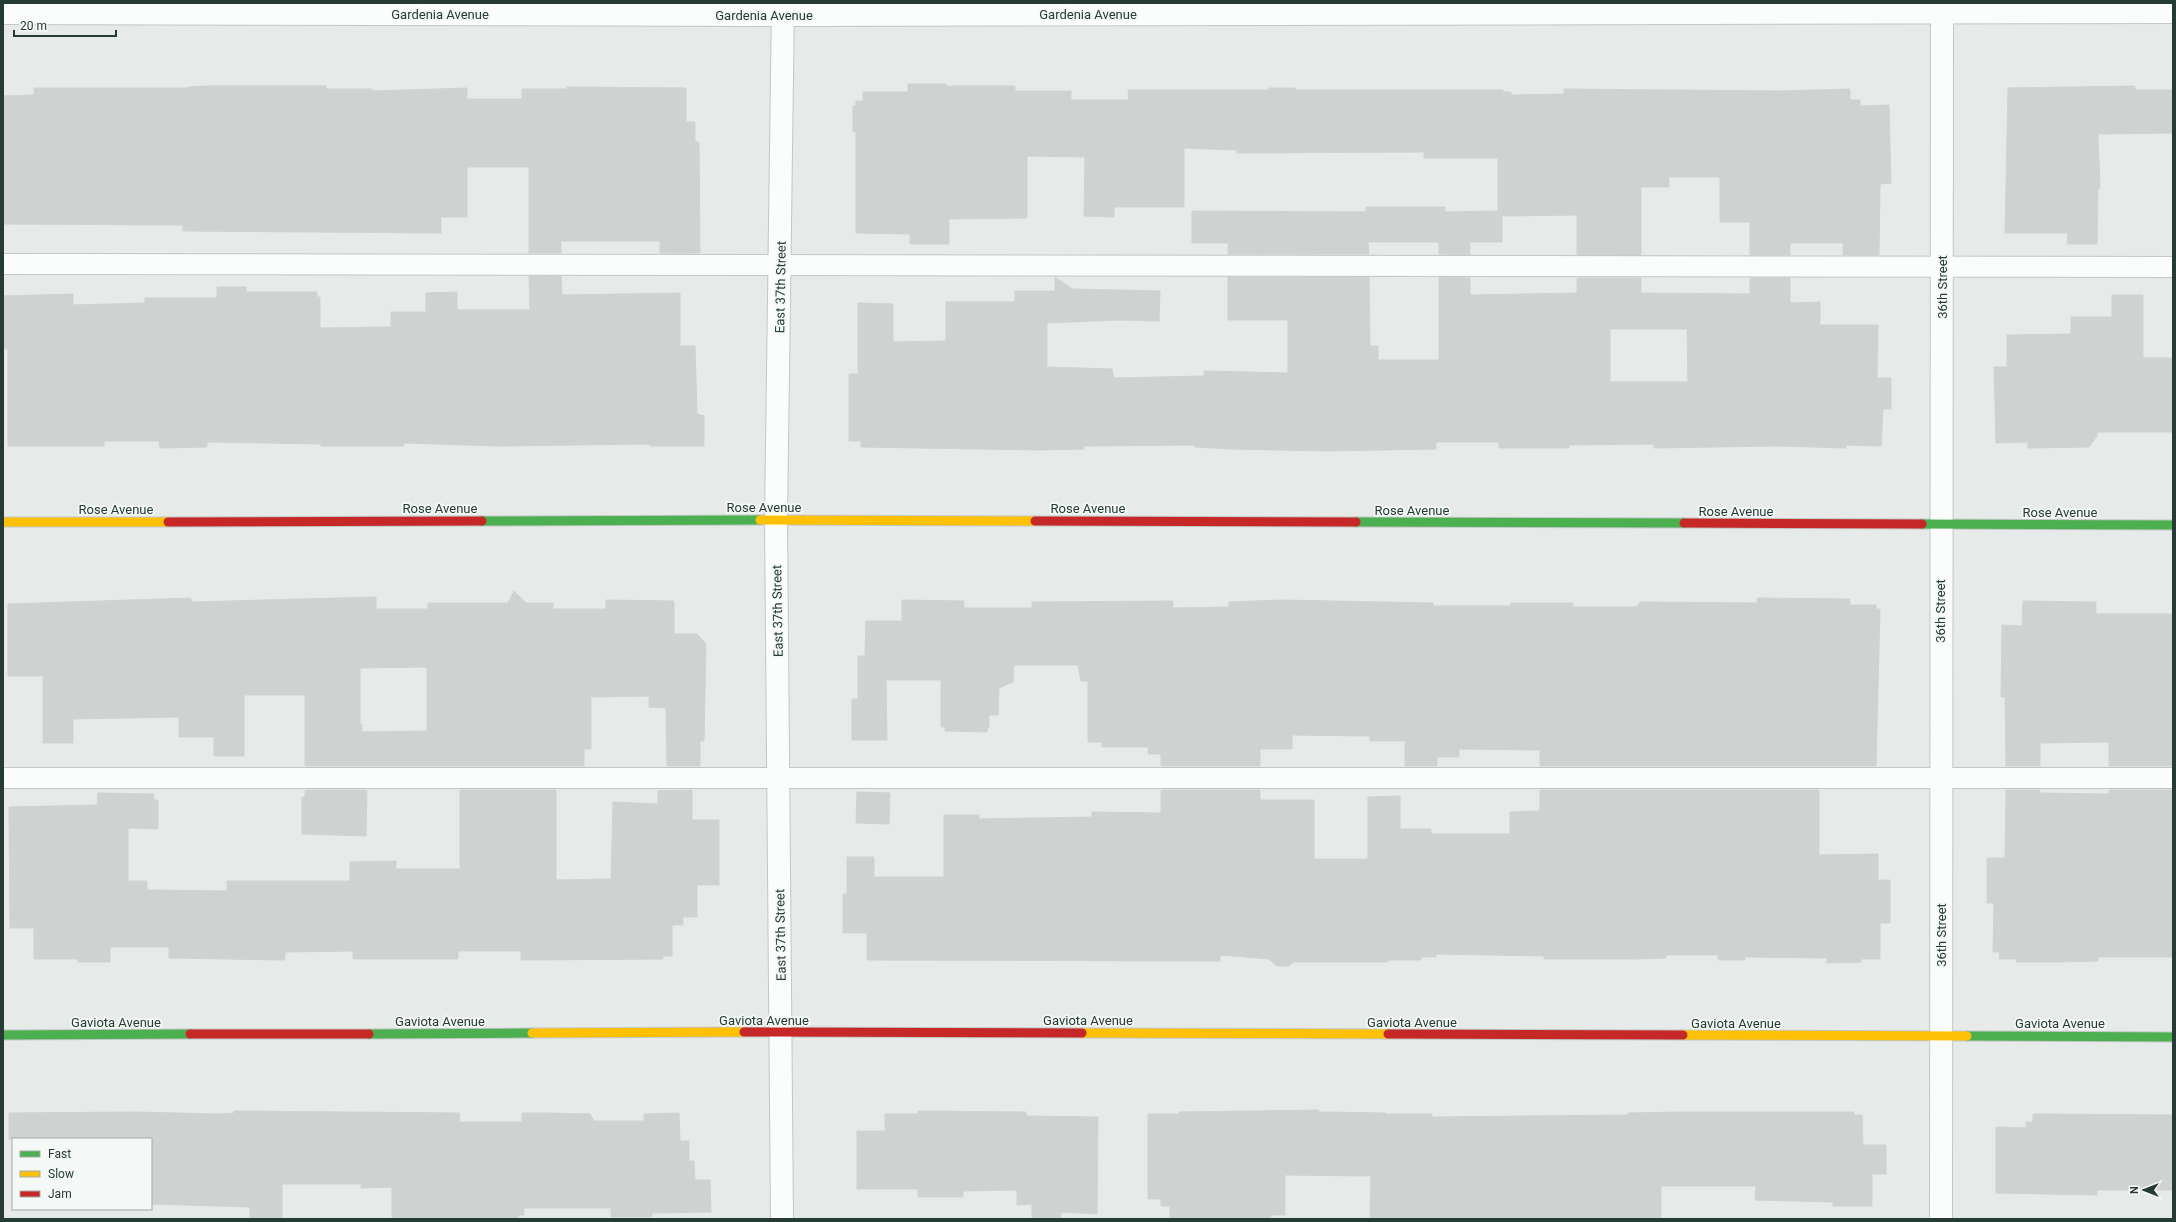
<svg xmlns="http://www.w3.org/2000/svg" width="2176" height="1222" viewBox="0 0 2176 1222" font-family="Roboto,sans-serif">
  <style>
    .building { fill: #ced3d1; stroke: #cfd3d1; fill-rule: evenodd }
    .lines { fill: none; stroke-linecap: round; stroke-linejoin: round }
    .lane-casing { stroke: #c3c7c5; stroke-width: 22 }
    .street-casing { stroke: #c3c7c5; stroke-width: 24 }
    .fast-casing { stroke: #c1c7c5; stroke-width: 11 }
    .slow-casing { stroke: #c1c7c5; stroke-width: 11 }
    .jam-casing { stroke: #c1c7c5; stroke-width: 11 }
    .lane { stroke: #fbfcfc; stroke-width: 20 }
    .street { stroke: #fbfcfc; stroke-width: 22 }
    .fast { stroke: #4caf50; stroke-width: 9 }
    .slow { stroke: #ffc107; stroke-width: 9 }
    .jam { stroke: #c62828; stroke-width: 9 }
    .labels { text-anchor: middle; stroke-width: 3.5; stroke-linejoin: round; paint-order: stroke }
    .street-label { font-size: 13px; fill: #253b34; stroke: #f4f8f6 }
  </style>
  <rect width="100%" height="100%" fill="#e6eae8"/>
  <g class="building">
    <polygon points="908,84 946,84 946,86 1015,86 1015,91 1071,91 1071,100 1129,100 1128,90 1269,90 1269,88 1295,88 1295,90 1503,90 1503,92 1511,92 1511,95 1564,94 1564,89 1781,91 1850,89 1850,100 1860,100 1860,106 1889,105 1891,183 1880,184 1879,255 1843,255 1843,243 1790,243 1790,255 1750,255 1750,222 1720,222 1720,177 1669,177 1669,187 1641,187 1641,255 1577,255 1577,215 1502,216 1502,242 1470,242 1470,255 1439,254 1439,242 1368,242 1369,254 1228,254 1228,243 1192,243 1192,211 1366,212 1366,207 1445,207 1445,212 1498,211 1498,158 1424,158 1424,152 1237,153 1237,150 1184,148 1184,207 1114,207 1114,217 1084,216 1085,157 1027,156 1027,218 949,219 949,244 910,244 910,234 856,233 856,132 853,132 853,106 856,106 856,101 863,101 863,92 908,92"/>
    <polygon points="208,86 326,86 326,89 372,89 372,91 467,88 467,99 522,99 522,89 567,89 567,87 686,88 686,122 695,122 695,142 699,142 700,253 660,253 660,241 561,241 561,253 529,253 529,167 467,167 467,217 441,217 441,233 183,231 183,225 3,224 3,96 34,95 34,88 188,88 188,87"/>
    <polygon points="2135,86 2135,90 2173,90 2173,133 2098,134 2100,188 2098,189 2097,244 2067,244 2068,233 2005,233 2008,88"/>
    <polygon points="529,276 561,276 562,295 680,293 680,346 695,346 697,414 704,416 704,446 650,446 650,444 499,446 404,443 404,446 321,446 321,444 207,442 207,447 160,448 159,441 104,441 104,446 8,446 8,349 3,349 3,296 73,294 73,305 145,303 145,298 217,298 217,287 246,287 246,292 317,292 317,297 320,297 320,328 391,327 391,312 426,312 426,293 457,292 457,310 530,310"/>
    <path d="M1055,277L1072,289L1160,291L1159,321L1120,320L1047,323V367L1112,369L1114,378L1204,376V371L1288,373V320H1228V277H1369L1370,346H1378V360H1439V277L1470,278V295L1577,293V278H1641V293L1750,294V278H1790V303L1820,302V325H1878L1877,378H1891V409H1883L1881,446L1846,445V448L1775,446L1654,448V444L1569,445V448H1499V442H1436V449L1325,451L1230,449L1195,447V445L1084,446V449L1039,450L861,447V441H849V374H858V303L893,304V342L946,341V302H1015V291H1055ZM1610,329H1687L1688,382H1610Z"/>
    <polygon points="2112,295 2143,295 2143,358 2173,358 2173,432 2097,432 2097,436 2089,447 2028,448 2028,442 1996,443 1994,367 2007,367 2007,335 2071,334 2071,317 2112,317"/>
    <path d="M514,591L526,603H553V609H606V600L674,601V634H697L706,644L704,741H700V766H667L666,708L649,707V696L591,697V749H584V766H305V695H244V756H214V737H179V717L73,719V743H43V676H8V604L191,598V602L376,597V609H428V603H508ZM427,667V731L362,732V724H360V668Z"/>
    <polygon points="1757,598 1850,599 1850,605 1876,605 1876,609 1880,609 1876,766 1540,766 1540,750 1459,749 1459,757 1437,757 1437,766 1405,766 1405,741 1370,741 1370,736 1292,735 1292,749 1260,749 1260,766 1161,766 1161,754 1148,754 1148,747 1102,747 1102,742 1088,742 1088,681 1081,681 1078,665 1014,665 1013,682 999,688 998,715 989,715 989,728 987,728 987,732 945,731 945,727 941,727 941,680 886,680 887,740 852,740 852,699 858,699 858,656 865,656 866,621 902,621 902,600 964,601 964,608 1032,608 1032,602 1173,601 1173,608 1229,607 1229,602 1282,600 1433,603 1433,606 1511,606 1511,603 1573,603 1573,607 1637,607 1640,602 1757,603"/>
    <polygon points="2023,601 2096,602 2096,614 2173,614 2173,766 2109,766 2109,742 2040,743 2040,766 2006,766 2005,697 2001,697 2002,625 2022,626"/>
    <polygon points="305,790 367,790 366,836 302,834 302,797 305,797"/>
    <polygon points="460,790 556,790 556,880 611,879 613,802 658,804 658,791 692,790 692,820 719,820 719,885 697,885 697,917 683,917 683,925 672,925 672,956 663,956 663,959 521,960 521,951 458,951 458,959 353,959 353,951 285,952 285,960 169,958 169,947 110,947 110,962 78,962 78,959 34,959 34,928 10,928 9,807 97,805 98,793 154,794 154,800 158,800 158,829 128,828 128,881 147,881 147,890 227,891 227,881 350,881 350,862 396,861 396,869 460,869"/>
    <polygon points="1161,790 1260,790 1260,800 1314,800 1314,859 1368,859 1368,797 1400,796 1400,829 1431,829 1431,834 1510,834 1510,812 1540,811 1540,790 1819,790 1819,855 1878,854 1878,880 1890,880 1890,923 1880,923 1880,959 1861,959 1861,962 1827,963 1827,958 1745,957 1745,960 1718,960 1718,955 1666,955 1666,958 1637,959 1544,959 1544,956 1436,954 1436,957 1421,957 1421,960 1388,960 1388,962 1293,962 1289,966 1277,966 1269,959 1220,955 1220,961 867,960 867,933 843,933 843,894 847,894 847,857 874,857 874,877 944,877 944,815 979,815 979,819 1092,817 1092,812 1161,813"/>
    <polygon points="2006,790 2040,790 2040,793 2109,794 2109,790 2173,790 2173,957 2098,957 2098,961 2058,962 2016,962 2017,959 1999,959 2000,952 1993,952 1994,903 1987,903 1987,858 2005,858"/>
    <polygon points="857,792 890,793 889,824 856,823"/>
    <polygon points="1319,1110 1319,1112 1385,1113 1385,1114 1432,1114 1432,1117 1628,1115 1628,1113 1685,1112 1854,1112 1854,1115 1862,1115 1863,1145 1886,1145 1886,1174 1872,1174 1872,1206 1833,1206 1833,1202 1755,1200 1756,1186 1661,1186 1661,1219 1370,1219 1371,1176 1285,1175 1285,1215 1271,1215 1271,1219 1170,1219 1170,1206 1161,1206 1161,1199 1148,1199 1148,1114 1179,1114 1179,1112"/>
    <polygon points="234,1111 460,1113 459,1122 522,1122 522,1113 548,1113 590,1114 594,1121 644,1121 644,1114 679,1113 680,1141 689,1141 689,1161 694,1161 695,1180 710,1180 711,1212 652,1213 652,1217 611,1217 611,1208 524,1208 524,1215 518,1215 518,1219 392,1219 392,1187 361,1188 361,1184 282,1184 282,1219 250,1219 250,1207 151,1204 151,1139 9,1139 9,1113 134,1112 219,1114 234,1113"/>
    <polygon points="918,1111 1026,1112 1026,1116 1098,1117 1097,1214 1061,1212 1061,1219 1032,1219 1032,1204 1017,1205 1017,1190 963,1191 963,1197 918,1197 918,1189 857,1189 857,1131 885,1131 885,1114 918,1114"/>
    <polygon points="2033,1114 2173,1115 2173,1190 2097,1190 2097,1195 1996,1193 1996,1127 2026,1128 2026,1122 2033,1122"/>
  </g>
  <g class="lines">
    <defs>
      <g id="lane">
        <polyline points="3,264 2173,267"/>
        <polyline points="3,778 2173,778"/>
      </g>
      <g id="street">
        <polyline points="3,13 783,15 2173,12"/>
        <polyline points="782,1219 776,520 783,3"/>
        <polyline points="1941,1219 1942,3"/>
      </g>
      <g id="fast">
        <polyline points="482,521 760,520"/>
        <polyline points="1356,522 1684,523"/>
        <polyline points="1922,524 2173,525"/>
        <polyline points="369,1034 532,1033"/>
        <polyline points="3,1035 190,1034"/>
        <polyline points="1967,1036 2173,1037"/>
      </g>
      <g id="slow">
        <polyline points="760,520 1035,521"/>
        <polyline points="3,522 168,522"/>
        <polyline points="532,1033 744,1032"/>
        <polyline points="1082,1033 1388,1034"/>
        <polyline points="1683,1035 1967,1036"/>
      </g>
      <g id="jam">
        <polyline points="1035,521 1356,522"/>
        <polyline points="168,522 482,521"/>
        <polyline points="1684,523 1922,524"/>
        <polyline points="744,1032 1082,1033"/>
        <polyline points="190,1034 369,1034"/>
        <polyline points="1388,1034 1683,1035"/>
      </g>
    </defs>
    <use href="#lane" class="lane-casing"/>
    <use href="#street" class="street-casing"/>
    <use href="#fast" class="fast-casing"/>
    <use href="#slow" class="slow-casing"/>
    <use href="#jam" class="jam-casing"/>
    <use href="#lane" class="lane"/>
    <use href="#street" class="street"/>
    <use href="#fast" class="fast"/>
    <use href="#slow" class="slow"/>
    <use href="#jam" class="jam"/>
  </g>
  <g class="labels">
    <g class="street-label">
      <text x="440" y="19">Gardenia Avenue</text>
      <text x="1088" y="19">Gardenia Avenue</text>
      <text x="764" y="20">Gardenia Avenue</text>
      <text transform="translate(780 287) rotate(-89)" y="5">East 37th Street</text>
      <text transform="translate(1942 287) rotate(-90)" y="5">36th Street</text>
      <text x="764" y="512">Rose Avenue</text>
      <text x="440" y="513">Rose Avenue</text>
      <text x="1088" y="513">Rose Avenue</text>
      <text x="116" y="514">Rose Avenue</text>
      <text x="1412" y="515">Rose Avenue</text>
      <text x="1736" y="516">Rose Avenue</text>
      <text x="2060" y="517">Rose Avenue</text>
      <text transform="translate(777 611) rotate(-91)" y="5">East 37th Street</text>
      <text transform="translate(1940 611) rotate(-90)" y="5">36th Street</text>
      <text transform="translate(780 935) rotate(-91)" y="5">East 37th Street</text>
      <text transform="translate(1941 935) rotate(-90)" y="5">36th Street</text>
      <text x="764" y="1025">Gaviota Avenue</text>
      <text x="1088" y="1025">Gaviota Avenue</text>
      <text x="440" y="1026">Gaviota Avenue</text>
      <text x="116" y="1027">Gaviota Avenue</text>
      <text x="1412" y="1027">Gaviota Avenue</text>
      <text x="1736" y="1028">Gaviota Avenue</text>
      <text x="2060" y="1028">Gaviota Avenue</text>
    </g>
  </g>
  <rect width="2176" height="1222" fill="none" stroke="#253b34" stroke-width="8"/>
  <rect x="12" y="1138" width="140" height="72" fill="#f4f8f6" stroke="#a1aca8"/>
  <rect x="20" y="1151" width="20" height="6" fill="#4caf50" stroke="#a1aca8"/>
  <text x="48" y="1158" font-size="12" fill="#253b34">Fast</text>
  <rect x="20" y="1171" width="20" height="6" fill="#ffc107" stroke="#a1aca8"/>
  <text x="48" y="1178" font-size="12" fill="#253b34">Slow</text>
  <rect x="20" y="1191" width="20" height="6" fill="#c62828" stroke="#a1aca8"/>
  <text x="48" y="1198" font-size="12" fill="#253b34">Jam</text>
  <g transform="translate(2144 1190) rotate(270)" stroke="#f4f8f6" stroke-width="3" paint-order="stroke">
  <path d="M0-3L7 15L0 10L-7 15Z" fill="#253b34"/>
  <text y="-6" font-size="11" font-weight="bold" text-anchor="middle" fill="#253b34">N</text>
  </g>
  <path d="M14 30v6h102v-6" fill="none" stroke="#253b34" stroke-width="2"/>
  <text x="20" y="30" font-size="12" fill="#253b34" stroke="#f4f8f6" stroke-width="3" paint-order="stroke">20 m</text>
</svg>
